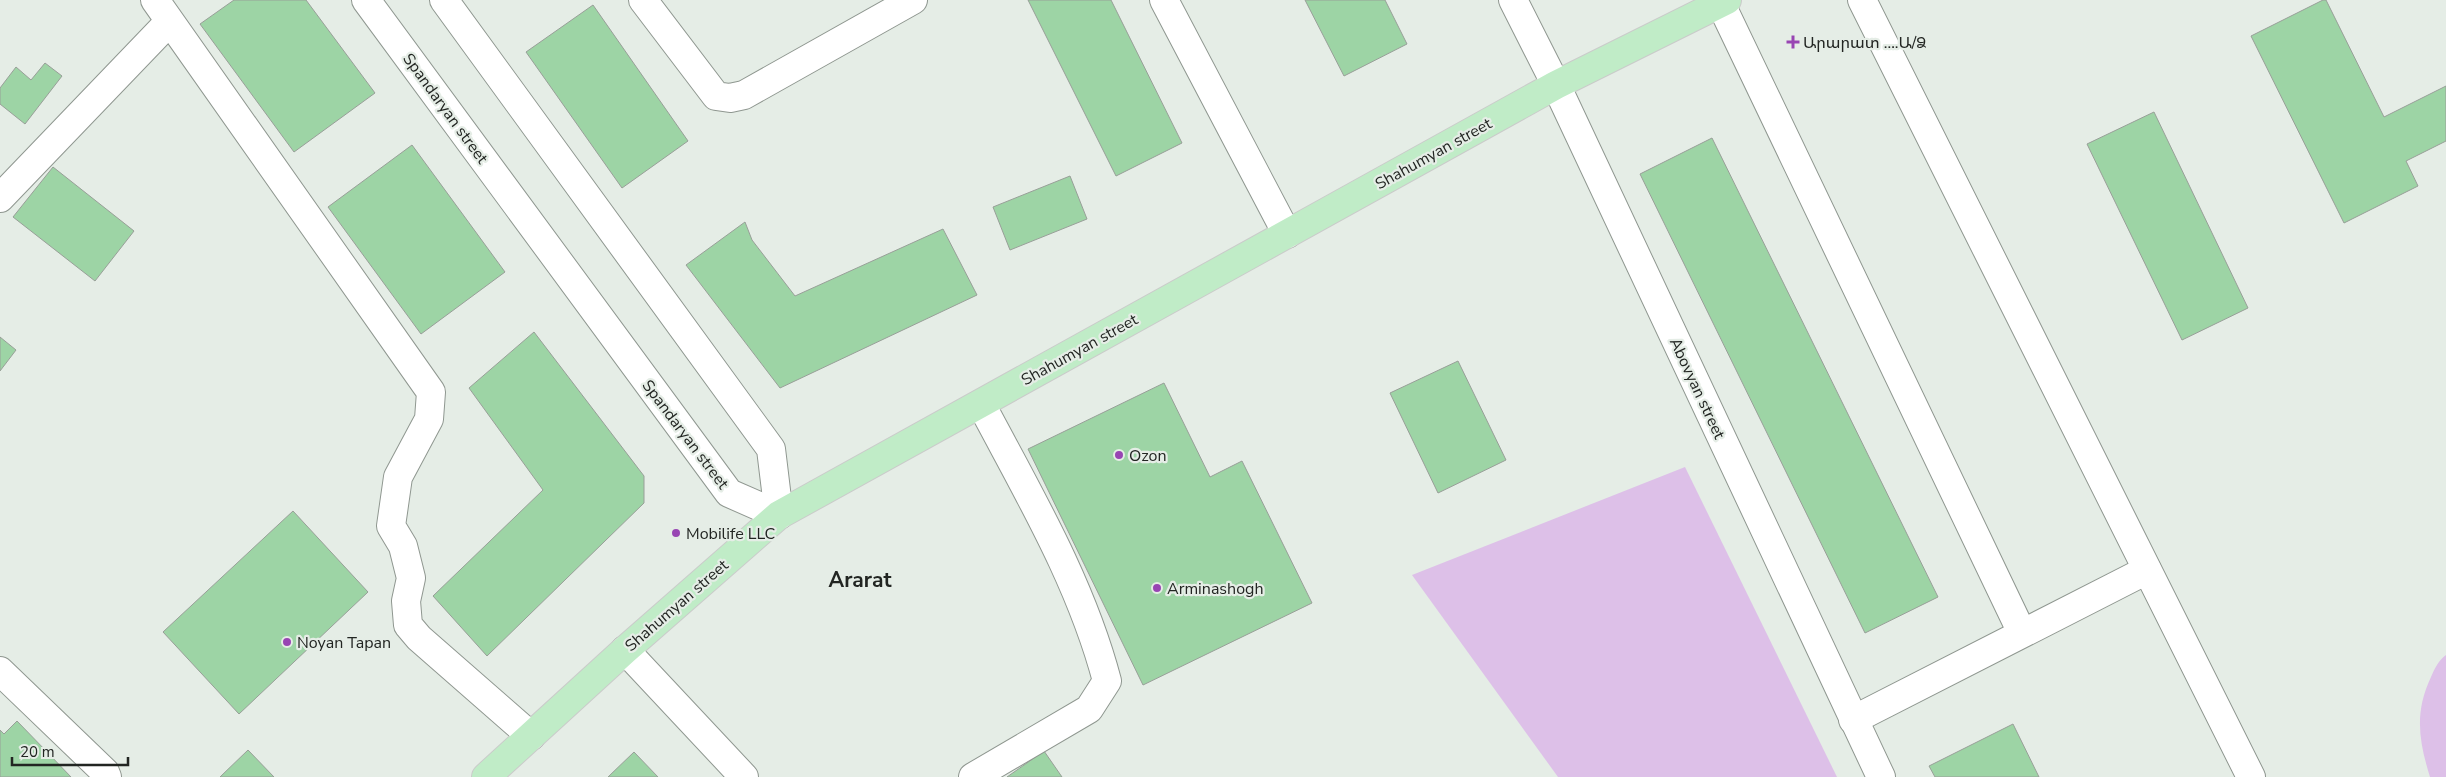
<svg xmlns="http://www.w3.org/2000/svg" width="2446" height="777" viewBox="0 0 2446 777" font-family="'Nunito Sans','Noto Sans Armenian',sans-serif">
  <style>
    .green { fill: #ddc0e8 }
    .building { fill: #9dd4a5; stroke: #989f98 }
    .lines { fill: none; stroke-linecap: round; stroke-linejoin: round }
    .minor-casing { stroke: #8f9790; stroke-width: 30 }
    .major-casing { stroke: #cacbca; stroke-width: 30 }
    .minor { stroke: #fff; stroke-width: 28 }
    .major { stroke: #c0ecc7; stroke-width: 28 }
    .poi-dot { fill: #9845b3; stroke: #e5ede6; stroke-width: 2 }
    .labels { text-anchor: middle; stroke-width: 4.5; stroke-linejoin: round; paint-order: stroke }
    .poi-label { font-size: 16px; fill: #222522; stroke: #e5ede6; text-anchor: start }
    .street-label { font-size: 16px; fill: #222522; stroke: #e5ede6 }
    .district-label { font-size: 21px; font-weight: bold; fill: #222522; stroke: #e5ede6 }
  </style>
  <rect width="100%" height="100%" fill="#e5ede6"/>
  <g class="green">
    <polygon points="1685,467 1837,777 1558,777 1412,575"/>
    <path d="M2446,655V777H2430C2419,741 2414,713 2431,677C2435,668 2438,661 2446,655Z"/>
  </g>
  <g class="building">
    <polygon points="234,0 306,0 375,93 294,152 200,24"/>
    <polygon points="1028,0 1111,0 1182,143 1116,176"/>
    <polygon points="1305,0 1385,0 1407,44 1344,76"/>
    <polygon points="2323,0 2326,0 2384,117 2446,86 2446,141 2406,161 2418,186 2344,223 2251,36"/>
    <polygon points="593,5 688,141 622,188 526,52"/>
    <polygon points="45,63 62,76 25,124 0,104 0,88 16,67 31,80"/>
    <polygon points="2154,112 2248,308 2182,340 2087,144"/>
    <polygon points="1712,138 1938,597 1865,633 1640,174"/>
    <polygon points="412,145 505,272 421,334 328,207"/>
    <polygon points="53,167 134,231 95,281 13,217"/>
    <polygon points="1070,176 1087,219 1010,250 993,207"/>
    <polygon points="745,222 752,240 795,296 943,229 977,295 780,388 686,265"/>
    <polygon points="534,332 644,476 644,503 487,656 433,596 543,490 469,388"/>
    <polygon points="0,337 16,350 0,371"/>
    <polygon points="1458,361 1506,460 1438,493 1390,393"/>
    <polygon points="1164,383 1210,477 1242,461 1312,603 1143,685 1028,449"/>
    <polygon points="293,511 368,592 239,714 163,632"/>
    <polygon points="17,721 48,753 71,777 0,777 0,730 4,734"/>
    <polygon points="2013,724 2039,777 1935,777 1929,766"/>
    <polygon points="248,750 274,777 220,777"/>
    <polygon points="1044,751 1062,777 1007,777"/>
    <polygon points="634,752 658,777 608,777"/>
  </g>
  <g class="lines">
    <defs>
      <g id="minor">
        <polyline points="155,0 431,392 429,419 398,477 391,526 403,546 411,578 406,601 408,625 419,638 531,736"/>
        <polyline points="366,0 729,493 779,515"/>
        <polyline points="444,0 771,449 779,515"/>
        <polyline points="643,0 716,96 730,98 744,95 913,0"/>
        <polyline points="1164,0 1287,234"/>
        <polyline points="1513,0 1556,85 1881,777"/>
        <polyline points="1719,0 2022,633"/>
        <polyline points="1862,0 2251,777"/>
        <polyline points="0,198 169,22"/>
        <polyline points="625,650 744,777"/>
        <polyline points="0,671 105,772 107,777"/>
        <polyline points="1853,720 2147,570"/>
        <path d="M973,777L1089,709L1107,681C1081,582 1028,493 981,404"/>
      </g>
      <polyline id="major" points="486,777 625,650 779,515 1556,85 1727,0"/>
    </defs>
    <use href="#minor" class="minor-casing"/>
    <use href="#major" class="major-casing"/>
    <use href="#minor" class="minor"/>
    <use href="#major" class="major"/>
  </g>
  <g class="poi-dot">
    <path d="M1790.5 34.5h5v5h5v5h-5v5h-5v-5h-5v-5h5z"/>
    <circle cx="1119" cy="455" r="5"/>
    <circle cx="676" cy="533" r="5"/>
    <circle cx="1157" cy="588" r="5"/>
    <circle cx="287" cy="642" r="5"/>
  </g>
  <g class="labels">
    <g class="poi-label">
      <text x="1803" y="48">Արարատ ....Ա/Ձ</text>
      <text x="1129" y="461">Ozon</text>
      <text x="686" y="539">Mobilife LLC</text>
      <text x="1167" y="594">Arminashogh</text>
      <text x="297" y="648">Noyan Tapan</text>
    </g>
    <g class="street-label">
      <text transform="translate(446 108) rotate(54)" y="6">Spandaryan street</text>
      <text transform="translate(1433 153) rotate(-29)" y="6">Shahumyan street</text>
      <text transform="translate(1079 349) rotate(-29)" y="6">Shahumyan street</text>
      <text transform="translate(1698 388) rotate(65)" y="6">Abovyan street</text>
      <text transform="translate(686 434) rotate(53)" y="6">Spandaryan street</text>
      <text transform="translate(676 605) rotate(-41)" y="6">Shahumyan street</text>
    </g>
    <g class="district-label">
      <text x="860" y="587">Ararat</text>
    </g>
  </g>
  <path d="M12 757v8h116v-8" fill="none" stroke="#222522" stroke-width="2.5"/>
  <text x="20" y="757" font-size="15" fill="#222522" stroke="#e5ede6" stroke-width="4" paint-order="stroke">20 m</text>
</svg>
